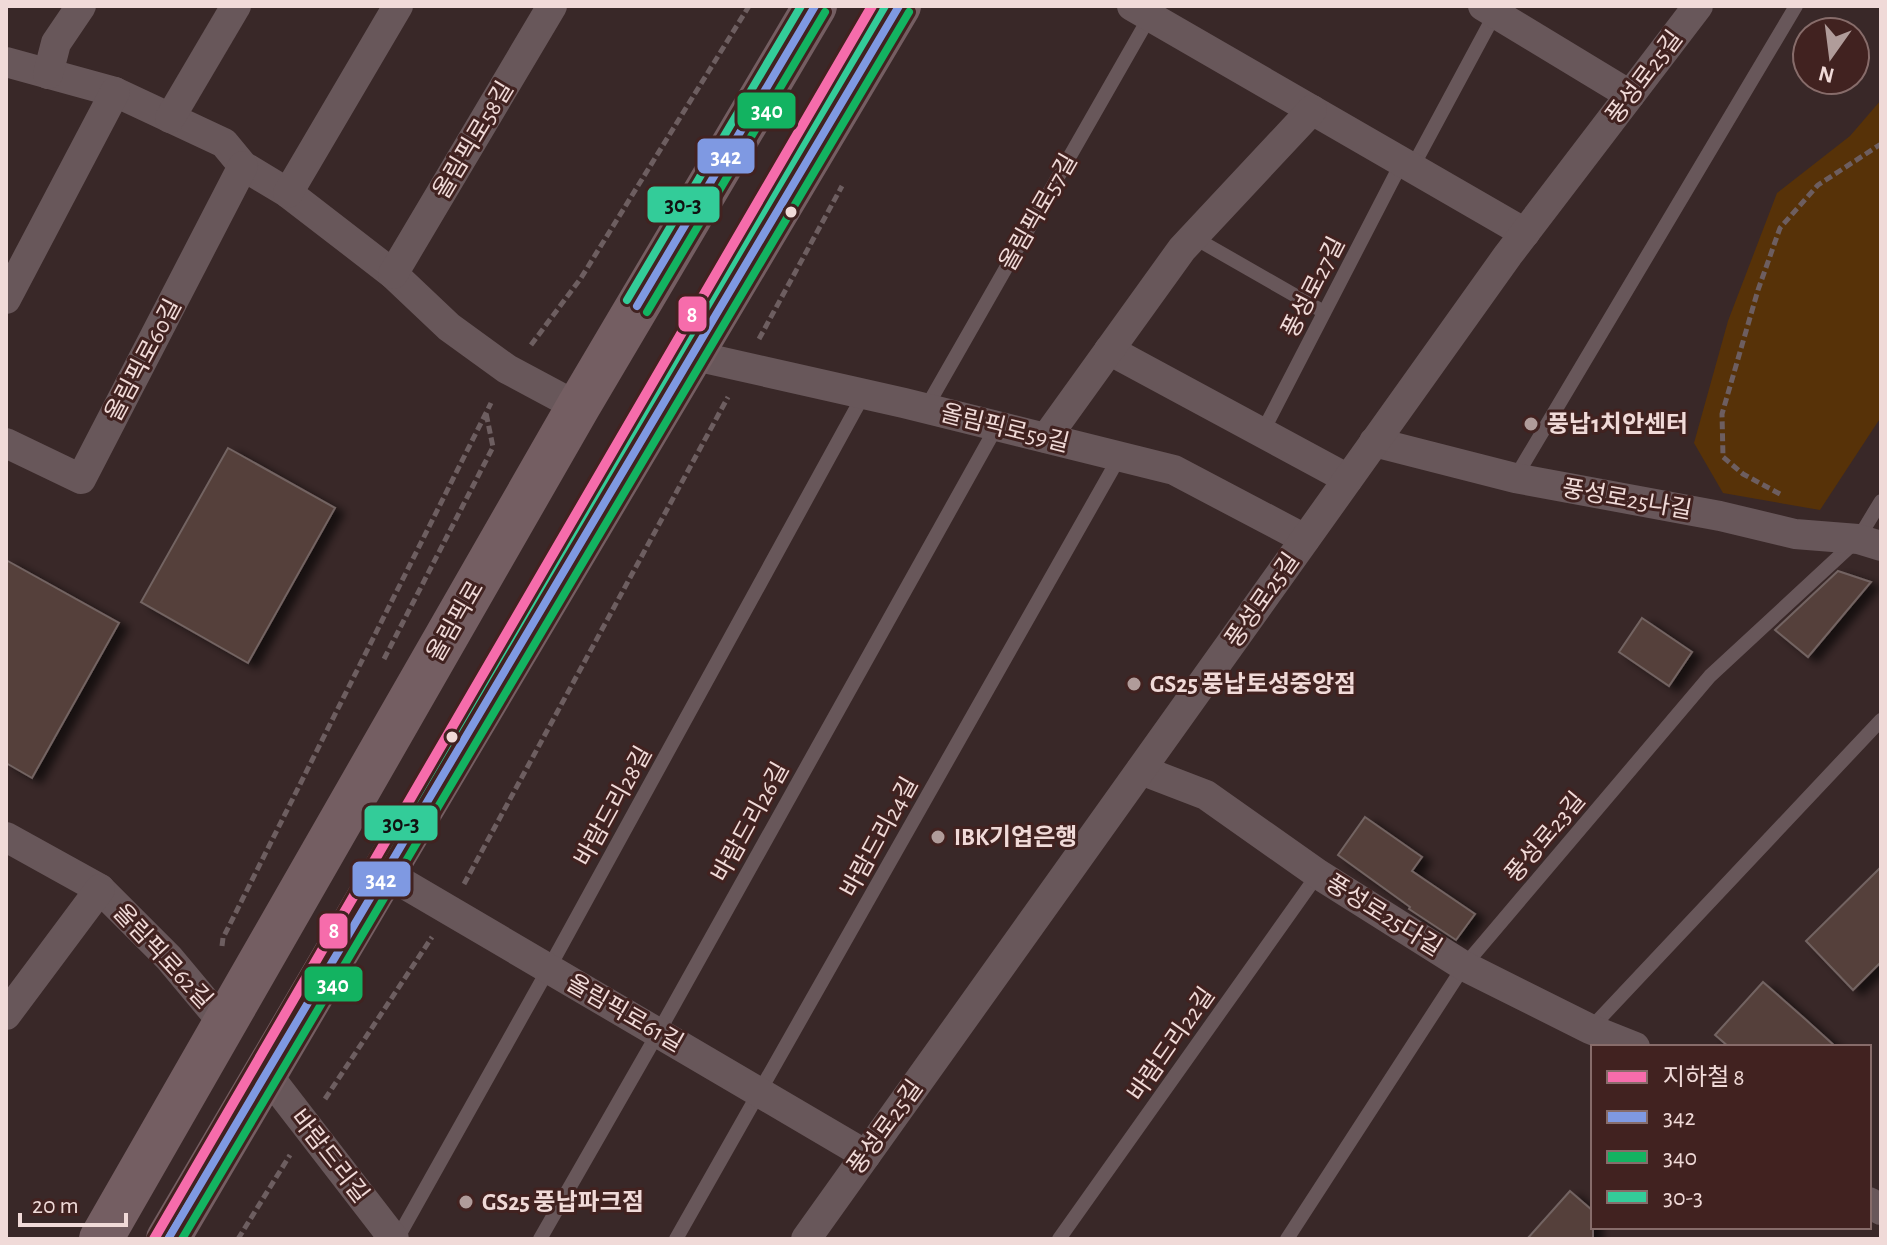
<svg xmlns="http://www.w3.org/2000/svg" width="1887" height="1245" viewBox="0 0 1887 1245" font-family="'Alegreya Sans','Noto Sans KR',sans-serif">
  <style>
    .green { fill: #573208 }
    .building { fill: #55413b; stroke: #736462; stroke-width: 2; filter: url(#shadow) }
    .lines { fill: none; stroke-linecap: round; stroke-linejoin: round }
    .path { stroke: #6d5e60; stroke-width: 5; stroke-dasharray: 8 4; stroke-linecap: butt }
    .lane { stroke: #68575a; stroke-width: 14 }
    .street { stroke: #68575a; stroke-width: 30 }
    .primary { stroke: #745e62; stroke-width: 44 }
    .bus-1-casing { stroke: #412220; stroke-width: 14 }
    .bus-2-casing { stroke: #412220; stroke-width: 14 }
    .bus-3-casing { stroke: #412220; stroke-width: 14 }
    .bus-1 { stroke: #7f99e2; stroke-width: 8 }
    .bus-2 { stroke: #13b361; stroke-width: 8 }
    .bus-3 { stroke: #3c9; stroke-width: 8 }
    .metro-1-casing { stroke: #412220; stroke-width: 16 }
    .metro-1 { stroke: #f66cab; stroke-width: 10 }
    .bus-dot { fill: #f0dad8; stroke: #412220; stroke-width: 3 }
    .poi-dot { fill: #b09c9a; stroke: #412220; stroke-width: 3 }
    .labels { text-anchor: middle; stroke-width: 6; stroke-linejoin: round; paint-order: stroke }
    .street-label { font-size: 24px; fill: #f0dad8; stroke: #412220 }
    .poi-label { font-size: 24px; font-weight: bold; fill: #f0dad8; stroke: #412220; text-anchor: start }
    .line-badge { stroke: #412220; stroke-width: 3 }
    .badge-label { font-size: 22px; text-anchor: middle; font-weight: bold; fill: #fff }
    .pale-badge-label { font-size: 22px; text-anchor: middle; font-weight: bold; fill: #111 }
  </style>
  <defs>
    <filter id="shadow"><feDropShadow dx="9" dy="5" stdDeviation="4" flood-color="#0009"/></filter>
  </defs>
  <rect width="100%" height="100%" fill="#392828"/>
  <polygon class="green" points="1881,100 1881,417 1820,510 1723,493 1694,443 1728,321 1777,193 1850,136"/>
  <g class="building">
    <polygon points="228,448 335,508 248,663 141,602"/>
    <polygon points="6,560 119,623 32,778 6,763"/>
    <polygon points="1838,571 1871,582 1808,657 1775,630"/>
    <polygon points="1642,618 1692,652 1669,686 1619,652"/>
    <polygon points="1365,817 1422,857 1412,871 1475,914 1456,940 1409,909 1410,907 1338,855"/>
    <polygon points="1881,867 1881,962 1853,990 1806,941"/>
    <polygon points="1763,982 1804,1018 1836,1047 1729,1047 1715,1035"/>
    <polygon points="1570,1191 1593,1211 1593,1239 1527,1239"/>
  </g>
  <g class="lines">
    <g class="path">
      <polyline points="759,339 842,186"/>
      <polyline points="531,345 581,278 749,6"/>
      <polyline points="1780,494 1743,474 1723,457 1722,414 1758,290 1780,228 1818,185 1881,144"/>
      <polyline points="384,659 493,447 486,413"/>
      <polyline points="464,884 728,397"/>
      <polyline points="222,946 223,938 491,403"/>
      <polyline points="325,1099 432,937"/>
      <polyline points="238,1239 290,1155"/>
    </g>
    <g class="lane">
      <polyline points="1412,168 1497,10"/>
      <polyline points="1193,237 1324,312"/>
      <polyline points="926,408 1150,16"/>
      <polyline points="1262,433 1402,162"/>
      <polyline points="1515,478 1796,6"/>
      <polyline points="1590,1029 1881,720"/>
      <polyline points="397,1239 549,968 864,394"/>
      <polyline points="540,1239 658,1033 997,426"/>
      <polyline points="676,1239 1120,456"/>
      <polyline points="1059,1239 1318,874"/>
      <polyline points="1287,1239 1464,966 1710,676 1858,539 1881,501"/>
    </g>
    <g class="street">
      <polyline points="1132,6 1525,233"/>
      <polyline points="1483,6 1630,95"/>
      <polyline points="6,62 115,92 224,143 243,166 288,193 393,274 449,327 507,369 578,407"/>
      <polyline points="48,74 56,43 81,6"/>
      <polyline points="170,118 236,6"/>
      <polyline points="288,193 398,6"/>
      <polyline points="393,274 552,6"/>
      <polyline points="6,299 115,92"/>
      <polyline points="1109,350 1348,479"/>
      <polyline points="691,355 904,403 1174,470 1305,539"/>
      <polyline points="1046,438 1182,249 1312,110"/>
      <polyline points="1374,442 1515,478 1720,516 1795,534 1858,539 1881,546"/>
      <polyline points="6,443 81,479 243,166"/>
      <polyline points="1141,770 1206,795 1318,874 1464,966 1590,1029 1635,1047"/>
      <polyline points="6,837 100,889 169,958 225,1025"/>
      <polyline points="384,872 866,1155"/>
      <polyline points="6,1015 100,889"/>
      <polyline points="266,1073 394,1239"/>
      <polyline points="1869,1202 1881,1210"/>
      <polyline points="806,1239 1508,255 1698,6"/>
    </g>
    <g class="primary">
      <polyline points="101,1239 578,407 815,6"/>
      <polyline points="168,1239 384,872 899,6"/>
    </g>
    <defs>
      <g id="bus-1">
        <polyline points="637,306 815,6"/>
        <polyline points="168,1239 899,6"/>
      </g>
      <g id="bus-2">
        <polyline points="647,312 825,12"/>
        <polyline points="182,1239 909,12"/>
      </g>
      <g id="bus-3">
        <polyline points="627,300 801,6"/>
        <polyline points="158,1233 885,6"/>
      </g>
    </defs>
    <use href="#bus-1" class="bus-1-casing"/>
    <use href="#bus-2" class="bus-2-casing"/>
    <use href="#bus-3" class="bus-3-casing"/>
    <use href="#bus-1" class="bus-1"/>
    <use href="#bus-2" class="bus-2"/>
    <use href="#bus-3" class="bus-3"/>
    <defs>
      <polyline id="metro-1" points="154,1239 872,6"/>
    </defs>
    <use href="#metro-1" class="metro-1-casing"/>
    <use href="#metro-1" class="metro-1"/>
  </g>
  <g class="bus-dot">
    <circle cx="791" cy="212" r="7"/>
    <circle cx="452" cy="737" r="7"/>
  </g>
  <g class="poi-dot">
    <circle cx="1531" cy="424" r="8"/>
    <circle cx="1134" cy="684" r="8"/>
    <circle cx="938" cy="837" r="8"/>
    <circle cx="466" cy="1202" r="8"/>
  </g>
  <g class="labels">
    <g class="street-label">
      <text transform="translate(1644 77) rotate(-53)" y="8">풍성로25길</text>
      <text transform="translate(473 140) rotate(-59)" y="8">올림픽로58길</text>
      <text transform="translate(1038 212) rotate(-60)" y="8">올림픽로57길</text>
      <text transform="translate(1313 287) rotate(-63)" y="8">풍성로27길</text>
      <text transform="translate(143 360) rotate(-62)" y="8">올림픽로60길</text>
      <text transform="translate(1005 428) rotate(14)" y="8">올림픽로59길</text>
      <text transform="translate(1627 499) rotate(10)" y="8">풍성로25나길</text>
      <text transform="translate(1262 600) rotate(-55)" y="8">풍성로25길</text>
      <text transform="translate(455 621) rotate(-60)" y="8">올림픽로</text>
      <text transform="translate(613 806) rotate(-61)" y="8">바람드리28길</text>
      <text transform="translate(750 822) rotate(-61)" y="8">바람드리26길</text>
      <text transform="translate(879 837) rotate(-61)" y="8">바람드리24길</text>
      <text transform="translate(1545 837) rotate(-50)" y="8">풍성로23길</text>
      <text transform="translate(1384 915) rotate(32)" y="8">풍성로25다길</text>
      <text transform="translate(163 956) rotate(47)" y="8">올림픽로62길</text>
      <text transform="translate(625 1013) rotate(30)" y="8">올림픽로61길</text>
      <text transform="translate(1171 1044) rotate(-55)" y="8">바람드리22길</text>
      <text transform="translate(885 1127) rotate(-54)" y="8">풍성로25길</text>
      <text transform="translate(330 1156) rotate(52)" y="8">바람드리길</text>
    </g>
    <g class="poi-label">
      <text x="1547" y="432">풍납1치안센터</text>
      <text x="1150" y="692">GS25 풍납토성중앙점</text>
      <text x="954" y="845">IBK기업은행</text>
      <text x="482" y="1210">GS25 풍납파크점</text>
    </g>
  </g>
  <g class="line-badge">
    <rect x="736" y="91" width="61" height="39" rx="8" fill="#13b361"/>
    <rect x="696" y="137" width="60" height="38" rx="8" fill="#7f99e2"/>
    <rect x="646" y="185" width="75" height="39" rx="8" fill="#3c9"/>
    <rect x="677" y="295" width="31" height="38" rx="8" fill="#f66cab"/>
    <rect x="363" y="804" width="76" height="38" rx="8" fill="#3c9"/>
    <rect x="351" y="860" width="61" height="38" rx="8" fill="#7f99e2"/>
    <rect x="318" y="912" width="31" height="38" rx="8" fill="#f66cab"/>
    <rect x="303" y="965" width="61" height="38" rx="8" fill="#13b361"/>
  </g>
  <g class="badge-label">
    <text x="767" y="118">340</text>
    <text x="726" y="164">342</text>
    <text x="692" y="322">8</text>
    <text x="381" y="887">342</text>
    <text x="334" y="938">8</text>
    <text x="333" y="992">340</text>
  </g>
  <g class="pale-badge-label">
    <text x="683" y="212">30-3</text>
    <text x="401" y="831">30-3</text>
  </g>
  <rect width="1887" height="1245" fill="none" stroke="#f0dad8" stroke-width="16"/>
  <rect x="1591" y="1045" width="280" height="184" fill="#412220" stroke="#876c6a" stroke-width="2"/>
  <rect x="1607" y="1071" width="40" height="12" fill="#f66cab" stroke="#876c6a" stroke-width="2"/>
  <text x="1663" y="1085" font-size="24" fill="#f0dad8">지하철 8</text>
  <rect x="1607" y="1111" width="40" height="12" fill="#7f99e2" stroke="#876c6a" stroke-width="2"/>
  <text x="1663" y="1125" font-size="24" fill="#f0dad8">342</text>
  <rect x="1607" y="1151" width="40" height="12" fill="#13b361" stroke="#876c6a" stroke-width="2"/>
  <text x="1663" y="1165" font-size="24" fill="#f0dad8">340</text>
  <rect x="1607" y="1191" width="40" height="12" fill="#33cc99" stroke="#876c6a" stroke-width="2"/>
  <text x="1663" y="1205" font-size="24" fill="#f0dad8">30-3</text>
  <g transform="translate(1831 56) rotate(194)"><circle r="38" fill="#412220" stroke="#876c6a" stroke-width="2"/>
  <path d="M0-6L14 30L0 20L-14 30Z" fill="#b09c9a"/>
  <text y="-12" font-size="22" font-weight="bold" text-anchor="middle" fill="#f0dad8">N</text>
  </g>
  <path d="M20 1213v12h106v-12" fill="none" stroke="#f0dad8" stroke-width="4"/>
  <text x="32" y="1213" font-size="24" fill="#f0dad8" stroke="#412220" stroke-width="6" paint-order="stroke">20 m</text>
</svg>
